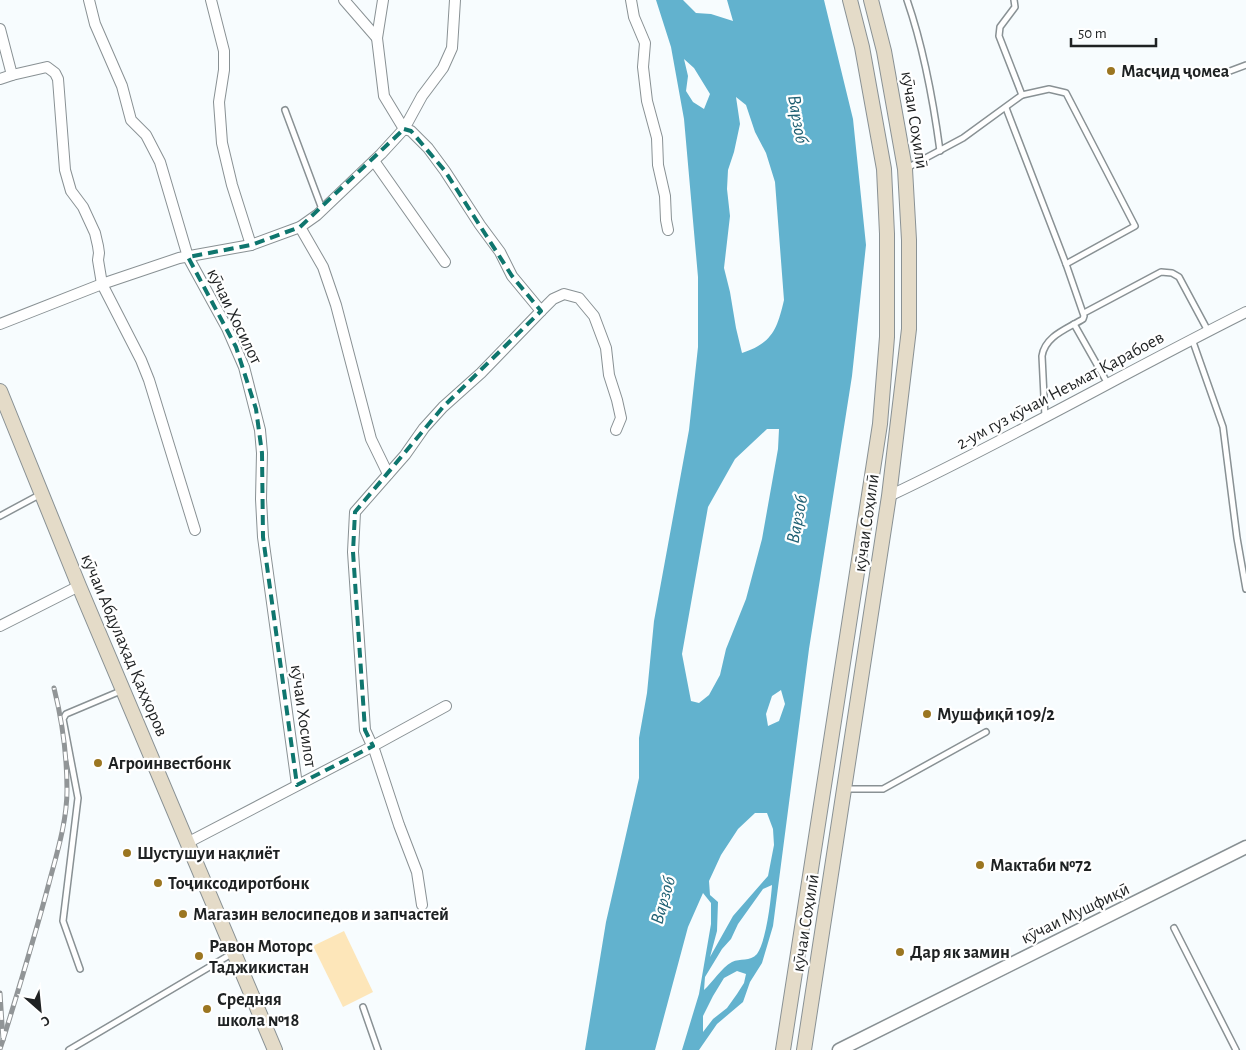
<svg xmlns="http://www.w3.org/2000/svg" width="1246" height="1050" viewBox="0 0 1246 1050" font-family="'Alegreya Sans',sans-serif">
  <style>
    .green { fill: #fde6b9 }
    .water { fill: #62b2ce; fill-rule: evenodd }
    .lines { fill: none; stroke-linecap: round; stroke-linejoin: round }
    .service-casing { stroke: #899194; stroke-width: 8 }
    .minor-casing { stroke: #899194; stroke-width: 12 }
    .tertiary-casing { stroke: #899194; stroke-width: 15 }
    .secondary-casing { stroke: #899194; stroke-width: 16 }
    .service { stroke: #fff; stroke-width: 5 }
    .minor { stroke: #fff; stroke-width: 10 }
    .tertiary { stroke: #fff; stroke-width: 12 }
    .secondary { stroke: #e4dbc8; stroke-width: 14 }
    .rail-casing { stroke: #919597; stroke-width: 5 }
    .rail { stroke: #fff; stroke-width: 3; stroke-dasharray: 9; stroke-linecap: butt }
    .marked { fill: none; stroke: #0f766e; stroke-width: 4; stroke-dasharray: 10 6; stroke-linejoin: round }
    .poi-dot { fill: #9b7621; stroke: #fff; stroke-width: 2 }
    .labels { text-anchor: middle; stroke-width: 4.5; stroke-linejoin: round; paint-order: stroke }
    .poi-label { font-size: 18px; font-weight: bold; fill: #1f2223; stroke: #fff; text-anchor: start }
    .street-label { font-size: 18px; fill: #1f2223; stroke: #fff }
    .water-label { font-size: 19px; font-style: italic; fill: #1f6073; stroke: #fff }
  </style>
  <rect width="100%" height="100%" fill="#f7fcfe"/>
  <polygon class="green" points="344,931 373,992 343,1007 313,946"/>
  <path class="water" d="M656,0H683L696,13L711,14L733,21L727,0H824L853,119L866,245L852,376L809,649L773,926L762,963L750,982L743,1002L717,1024L699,1050H682L699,994L711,924V903L703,893L688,927L655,1050H585L606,922L639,778V738L647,693L654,621L689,430L698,347V277L684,119L671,47ZM684,59L694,68L710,94L704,109L693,102L686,91L688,76ZM736,97L746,105L755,132L766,153L775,182L784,300C777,330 772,343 742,353L736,328L730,292L724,268L730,216L727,189L728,170L734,152L740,124ZM767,429H779L778,449L762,539L746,599L726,649L720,675L709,695L699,703L691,701L682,654L708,507L735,459ZM781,690L785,704L779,721L768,726L766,714L772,696ZM755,813H767L773,829L774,845L768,876L733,916L710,957L717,931L718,902L710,895L709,881L721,855L738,829ZM772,885C771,900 766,942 757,954C750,962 740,958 732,962C721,968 713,982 704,990L705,977L722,949L731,939L738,924L763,889ZM737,971L746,974L744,983L737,994L727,1008L713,1019L703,1032V1016L713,996L724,978Z"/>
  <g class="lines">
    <defs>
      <g id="service">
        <path d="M907,0C924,49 933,99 940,151"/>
        <polyline points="1222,74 1246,65"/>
        <path d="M1022,95L1049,89L1066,93L1135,226L1066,264L1084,316L1083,319C1067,329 1045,336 1042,356L1045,417"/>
        <polyline points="1006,108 1066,264"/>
        <polyline points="285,110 322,209"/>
        <polyline points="907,168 963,138 1022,95 999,36 1000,27 1015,7 1014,0"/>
        <polyline points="1084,313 1161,272 1172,273 1179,277 1208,331"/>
        <polyline points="1074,324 1108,384"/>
        <polyline points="1192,339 1223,427 1237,538 1246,589"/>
        <polyline points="0,516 41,494"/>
        <polyline points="846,789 883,789 986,732"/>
        <polyline points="1174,928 1236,1050"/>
        <polyline points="80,969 63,921 78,798 63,719 66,714 123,690"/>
        <polyline points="363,1007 378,1050"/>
        <polyline points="69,1050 233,953"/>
      </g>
      <g id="minor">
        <polyline points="89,0 95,24 122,86 131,120 146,135 160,162 188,257 227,328 244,367 260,430 262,453 261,499 263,537 297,785"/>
        <polyline points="211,0 224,51 224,70 219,102 222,143 232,185 251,245"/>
        <polyline points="344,0 377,38"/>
        <polyline points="455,0 452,48 443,68 422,96 404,129 411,131 428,148 445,171 480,225 500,252 512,276 541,311 553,299 564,294 579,298 594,316 606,348 609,375 617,400 621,418 616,430"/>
        <polyline points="631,0 634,17 645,43 643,67 647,101 657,138 658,165 665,196 666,220 668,230"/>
        <polyline points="0,29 12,75 0,79"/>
        <polyline points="12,75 47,67 55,73 58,79 65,170 71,191 83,207 95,233 98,246 99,253 98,260 102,284 141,360 149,380 195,530"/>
        <polyline points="374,161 445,262"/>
        <polyline points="300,227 323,267 336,305 371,439 388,474"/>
        <polyline points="0,324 102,284 179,258 251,245 300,227 317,215 381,154 404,129 384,96 377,38 383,0"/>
        <path d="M889,496C1010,439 1126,372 1246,312"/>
        <polyline points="0,626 79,586"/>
        <polyline points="187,843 373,746 446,706"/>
        <polyline points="422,905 417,872 399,825 375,752 365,730 353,552 355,512 405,455 424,428 443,407 481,373 541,311"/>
      </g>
      <polyline id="tertiary" points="839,1050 1246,847"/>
      <g id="secondary">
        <polyline points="0,391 79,586 275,1050"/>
        <polyline points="783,1050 880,424 887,337 887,234 884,169 862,47 850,0"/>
        <polyline points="804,1050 889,496 909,329 909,240 905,169 884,51 871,0"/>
      </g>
    </defs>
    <use href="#service" class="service-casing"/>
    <use href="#minor" class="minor-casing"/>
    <use href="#tertiary" class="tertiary-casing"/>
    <use href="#secondary" class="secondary-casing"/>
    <use href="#service" class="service"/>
    <use href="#minor" class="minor"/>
    <use href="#tertiary" class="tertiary"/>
    <use href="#secondary" class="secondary"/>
    <defs>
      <g id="rail">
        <polyline points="0,993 3,1040 0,1049"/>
        <path d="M3,1040C19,988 35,936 49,883C57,853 67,821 67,790C67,756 62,720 54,688"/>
      </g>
    </defs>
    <use href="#rail" class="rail-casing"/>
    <use href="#rail" class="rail"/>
  </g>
  <path class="marked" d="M404,129L411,131L445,171L512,276L541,311L443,407L355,512L353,552L365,730L373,746L297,785L263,537L262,453L256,409L236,347L188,257L251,245L300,227Z"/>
  <g class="poi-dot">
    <circle cx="1111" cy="71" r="5"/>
    <circle cx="927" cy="714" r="5"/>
    <circle cx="98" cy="763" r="5"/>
    <circle cx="127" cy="853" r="5"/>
    <circle cx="980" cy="865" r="5"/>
    <circle cx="158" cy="883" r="5"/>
    <circle cx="183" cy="914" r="5"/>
    <circle cx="900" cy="952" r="5"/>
    <circle cx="199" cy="956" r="5"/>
    <circle cx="207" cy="1009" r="5"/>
  </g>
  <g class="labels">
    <g class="poi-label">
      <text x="1121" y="77">Масҷид ҷомеа</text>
      <text x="937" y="720">Мушфиқӣ 109/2</text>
      <text x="108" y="769">Агроинвестбонк</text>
      <text x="137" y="859">Шустушуи нақлиёт</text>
      <text x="990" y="871">Мактаби №72</text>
      <text x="168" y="889">Тоҷиксодиротбонк</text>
      <text x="193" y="920">Магазин велосипедов и запчастей</text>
      <text x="209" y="952">Равон Моторс<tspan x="209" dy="21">Таджикистан</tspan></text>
      <text x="910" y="958">Дар як замин</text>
      <text x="217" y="1005">Средняя<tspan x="217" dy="21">школа №18</tspan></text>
    </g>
    <g class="street-label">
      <text transform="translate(915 120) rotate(81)" y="6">кӯчаи Соҳилӣ</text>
      <text transform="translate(235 316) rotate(64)" y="6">кӯчаи Хосилот</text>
      <text transform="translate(1060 390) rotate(-28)" y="6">2-ум гуз кӯчаи Неъмат Қарабоев</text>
      <text transform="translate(866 523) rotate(-82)" y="6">кӯчаи Соҳилӣ</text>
      <text transform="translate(125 645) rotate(67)" y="6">кӯчаи Абдулаҳад Қаҳҳоров</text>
      <text transform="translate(304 716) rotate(82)" y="6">кӯчаи Хосилот</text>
      <text transform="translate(1075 913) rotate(-26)" y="6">кӯчаи Мушфиқӣ</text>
      <text transform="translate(805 923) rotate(-81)" y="6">кӯчаи Соҳилӣ</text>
    </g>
    <g class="water-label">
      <text transform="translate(799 119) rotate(80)" y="7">Варзоб</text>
      <text transform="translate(796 519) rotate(-79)" y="7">Варзоб</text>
      <text transform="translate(662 900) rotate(-74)" y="7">Варзоб</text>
    </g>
  </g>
  <g transform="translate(40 1010) rotate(153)" stroke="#ffffff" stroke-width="4" paint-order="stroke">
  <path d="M0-4L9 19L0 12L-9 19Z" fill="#1f2223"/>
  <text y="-8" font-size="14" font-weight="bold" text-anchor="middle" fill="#1f2223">С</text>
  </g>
  <path d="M1071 38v8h85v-8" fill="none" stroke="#1f2223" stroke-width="2.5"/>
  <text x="1078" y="38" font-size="15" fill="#1f2223" stroke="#ffffff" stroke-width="4" paint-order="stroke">50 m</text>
</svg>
